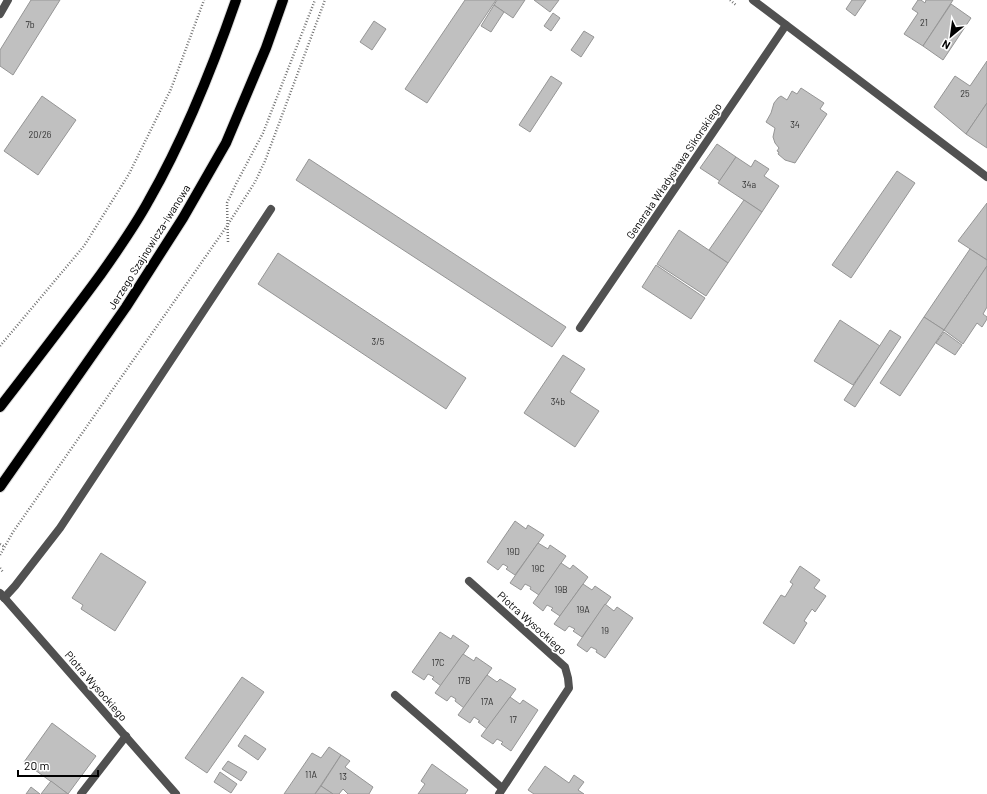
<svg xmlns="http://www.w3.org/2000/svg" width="987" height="794" viewBox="0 0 987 794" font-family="Barlow,sans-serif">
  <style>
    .building { fill: #c0c0c0; stroke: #959595 }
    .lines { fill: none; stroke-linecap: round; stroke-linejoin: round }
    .primary-casing { stroke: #dbdbdb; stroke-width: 12 }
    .path { stroke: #737373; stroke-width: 2.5; stroke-dasharray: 1 2; stroke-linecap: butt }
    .lane { stroke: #515151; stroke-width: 8 }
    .street { stroke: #515151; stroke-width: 8 }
    .primary { stroke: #000; stroke-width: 10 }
    .labels { text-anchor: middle; stroke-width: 3.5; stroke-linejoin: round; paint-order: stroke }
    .number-label { font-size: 9px; fill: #303030 }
    .street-label { font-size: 11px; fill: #000; stroke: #fff }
  </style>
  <rect width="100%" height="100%" fill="#fff"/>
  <g class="building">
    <polygon points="31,0 60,0 13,75 0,66 0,50"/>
    <polygon points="465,0 496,0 427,103 405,89"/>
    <polygon points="497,0 525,0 513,18 494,5"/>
    <polygon points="534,0 559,0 550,12"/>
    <polygon points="852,0 866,0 855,16 846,9"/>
    <polygon points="918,0 921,0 925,3 926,0 953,0 923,46 904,34 918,13 912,9"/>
    <polygon points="951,4 971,18 943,60 923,46"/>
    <polygon points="494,5 504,12 491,32 481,26"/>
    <polygon points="553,13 560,18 551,31 544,26"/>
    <polygon points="374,21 386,29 372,50 360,42"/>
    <polygon points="584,31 594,37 581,57 571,50"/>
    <polygon points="987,61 987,103 966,134 934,107 955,76 970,86"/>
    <polygon points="551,76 562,83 530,132 519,125"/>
    <polygon points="801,88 824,103 820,109 827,114 795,163 785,160 778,154 779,152 777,151 779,148 775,143 773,137 775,128 766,122 771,113 774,103 778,98 781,96 787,100 792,91 797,94"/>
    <polygon points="42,96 76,120 38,175 4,151"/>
    <polygon points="987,103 987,148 966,134"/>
    <polygon points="717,144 736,157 720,181 700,168"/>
    <polygon points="736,157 751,167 755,160 769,169 764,176 779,186 762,212 718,183"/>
    <polygon points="309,159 566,327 552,347 296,180"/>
    <polygon points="897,171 915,183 851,278 832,265"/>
    <polygon points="744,200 762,212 728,263 709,250"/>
    <polygon points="987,203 987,260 958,241"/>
    <polygon points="679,230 728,263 706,296 657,264"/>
    <polygon points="970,249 987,260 987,266 944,330 924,317"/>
    <polygon points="278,253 466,378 446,409 258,284"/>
    <polygon points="656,265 705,298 691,319 642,287"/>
    <polygon points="987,266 987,307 983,314 987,317 987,319 982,327 977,323 963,344 944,330"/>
    <polygon points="924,317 944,330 900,396 880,383"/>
    <polygon points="840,320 880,346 853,385 814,361"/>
    <polygon points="890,330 901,337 855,407 844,400"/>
    <polygon points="944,332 962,345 955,355 936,343"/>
    <polygon points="563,355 585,369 570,392 599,411 575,447 524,413"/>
    <polygon points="515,521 526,529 528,525 544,535 515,575 506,569 508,567 503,564 498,570 487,562"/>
    <polygon points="538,543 548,549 550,545 566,556 539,595 530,589 531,587 525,584 521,590 510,583"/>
    <polygon points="101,553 146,582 115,631 81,609 83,605 72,598"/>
    <polygon points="561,563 570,569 573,565 588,577 560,616 551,610 553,608 547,605 543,611 533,603"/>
    <polygon points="800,566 820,580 814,588 826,596 815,612 812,609 804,621 807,623 794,644 763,623 781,595 785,597 793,584 790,582"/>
    <polygon points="583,584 592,590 595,586 611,597 582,637 573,631 575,629 569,626 565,631 554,624"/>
    <polygon points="605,604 614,611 617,607 633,618 605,658 596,652 597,650 591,647 587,652 577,645"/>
    <polygon points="440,632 451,639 453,635 469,646 441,686 432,679 434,677 428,674 424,680 412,672"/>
    <polygon points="463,654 474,661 476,657 492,668 464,708 455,701 456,699 451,696 447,701 435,693"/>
    <polygon points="487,675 497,682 500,679 516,689 487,729 478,722 480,721 474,717 470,723 458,715"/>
    <polygon points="242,677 264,692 207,773 185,758"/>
    <polygon points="510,697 520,704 523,700 538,710 511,751 501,744 503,742 497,739 493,744 481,736"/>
    <polygon points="52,723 96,756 68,794 24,762"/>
    <polygon points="245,735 266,749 258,760 238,746"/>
    <polygon points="329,747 341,755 315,794 284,794 312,753 321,758"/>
    <polygon points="341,755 350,761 345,767 373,787 369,794 348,794 343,789 339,794 333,794 321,786"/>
    <polygon points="228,761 247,772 241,781 222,769"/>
    <polygon points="432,764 468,790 465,794 418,794 425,784 421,781"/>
    <polygon points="545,766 569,783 574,775 584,782 578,790 584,794 534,794 528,790"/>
    <polygon points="220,772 237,784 231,793 214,782"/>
    <polygon points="51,781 68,794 41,794"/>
    <polygon points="321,786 333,794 315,794"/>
    <polygon points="31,787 40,794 26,794"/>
  </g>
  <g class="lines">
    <defs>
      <g id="primary">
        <path d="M0,407C34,363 68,319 101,274C118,250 135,226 149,200C185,137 212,69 236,0"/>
        <polyline points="0,487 126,307 183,218 226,143 266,48 283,0"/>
      </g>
    </defs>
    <use href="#primary" class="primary-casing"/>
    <g class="path">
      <polyline points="730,0 736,5"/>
      <polyline points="228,242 227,203 237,182 263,133 315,0"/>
      <polyline points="0,346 84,246 129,174 171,89 204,0"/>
      <polyline points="0,544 5,547"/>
      <polyline points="0,555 13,532 227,226 255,182 265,161 325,0"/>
      <polyline points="0,568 3,572"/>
    </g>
    <g class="lane">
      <polyline points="0,14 8,0"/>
      <polyline points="469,581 565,667 568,678 569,688 499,794"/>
      <polyline points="4,598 15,586 60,528 271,209"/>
      <polyline points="395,695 502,788"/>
    </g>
    <g class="street">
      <polyline points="753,0 987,177"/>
      <polyline points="580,328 786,25"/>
      <polyline points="0,593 176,794"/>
      <polyline points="81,794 126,736"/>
    </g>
    <use href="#primary" class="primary"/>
  </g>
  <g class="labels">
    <g class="number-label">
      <text x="924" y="26">21</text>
      <text x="30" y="28">7b</text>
      <text x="965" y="97">25</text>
      <text x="795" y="128">34</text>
      <text x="40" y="138">20/26</text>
      <text x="749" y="188">34a</text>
      <text x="378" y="345">3/5</text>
      <text x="558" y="405">34b</text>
      <text x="513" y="555">19D</text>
      <text x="538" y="572">19C</text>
      <text x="561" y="593">19B</text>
      <text x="583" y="613">19A</text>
      <text x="605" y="634">19</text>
      <text x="438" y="666">17C</text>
      <text x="464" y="684">17B</text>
      <text x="487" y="705">17A</text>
      <text x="513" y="723">17</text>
      <text x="311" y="778">11A</text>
      <text x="343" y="780">13</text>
    </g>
    <g class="street-label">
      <text transform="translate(674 171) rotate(-56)" y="4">Generała Władysława Sikorskiego</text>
      <text transform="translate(149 247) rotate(-58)" y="4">Jerzego Szajnowicza-Iwanowa</text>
      <text transform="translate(532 623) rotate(42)" y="4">Piotra Wysockiego</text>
      <text transform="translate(96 686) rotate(49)" y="4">Piotra Wysockiego</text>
    </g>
  </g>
  <g transform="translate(951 36) rotate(209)" stroke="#ffffff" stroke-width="3" paint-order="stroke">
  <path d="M0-3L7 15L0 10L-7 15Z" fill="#000000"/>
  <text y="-6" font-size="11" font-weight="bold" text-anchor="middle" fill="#000000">N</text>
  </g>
  <path d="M18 770v6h80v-6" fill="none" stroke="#000000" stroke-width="2"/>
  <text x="24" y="770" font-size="12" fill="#000000" stroke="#ffffff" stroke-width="3" paint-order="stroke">20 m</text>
</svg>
